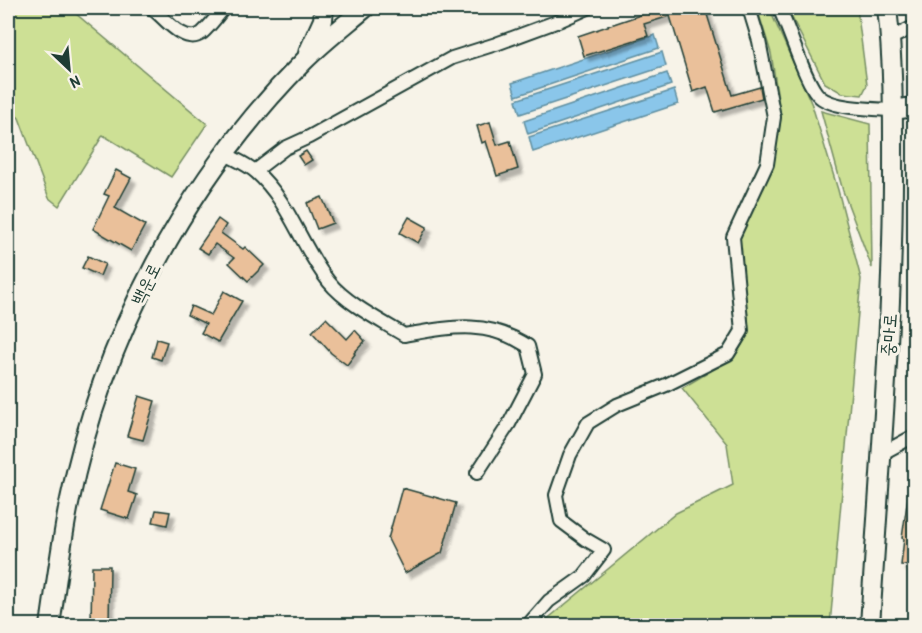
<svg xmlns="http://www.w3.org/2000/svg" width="922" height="633" viewBox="0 0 922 633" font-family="'Patrick Hand','Poor Story',sans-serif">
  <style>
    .green { fill: #cde095; stroke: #768e64; stroke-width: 1.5 }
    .water { fill: #8ac6ea; stroke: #5f8fa1; stroke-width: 1.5 }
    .building { fill: #eac09a; stroke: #1f3d34; stroke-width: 1.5; filter: url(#shadow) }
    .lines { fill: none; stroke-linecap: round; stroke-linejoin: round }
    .street-casing { stroke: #1f3d34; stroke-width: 16 }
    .secondary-casing { stroke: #1f3d34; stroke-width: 22 }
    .street { stroke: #f7f3e8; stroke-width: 12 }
    .secondary { stroke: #f7f3e8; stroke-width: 18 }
    .labels { text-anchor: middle; stroke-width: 6; stroke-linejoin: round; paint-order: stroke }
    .street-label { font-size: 18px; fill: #1f3d34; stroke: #f7f3e8 }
  </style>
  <defs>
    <filter id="shadow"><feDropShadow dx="5" dy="5" stdDeviation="1.5" flood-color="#0004"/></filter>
  </defs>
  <rect width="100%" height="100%" fill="#f7f3e8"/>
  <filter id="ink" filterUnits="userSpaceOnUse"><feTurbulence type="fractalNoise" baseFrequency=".0167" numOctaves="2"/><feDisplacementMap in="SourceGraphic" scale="12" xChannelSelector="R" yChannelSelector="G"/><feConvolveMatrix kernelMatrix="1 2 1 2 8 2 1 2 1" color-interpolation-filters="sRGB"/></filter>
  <g filter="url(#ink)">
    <g class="green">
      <polygon points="11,8 69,8 207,124 171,177 103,135 59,206 49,198 19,118 8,108 8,12"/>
      <polygon points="757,8 769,8 812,105 838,190 861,279 830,625 539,626 676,513 733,485 727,444 682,388 733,358 742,345 748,330 748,316 740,275 737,237 751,214 772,169 781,118 771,53"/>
      <polygon points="787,8 857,8 867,85 862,95 842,93 825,83"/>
      <polygon points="821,111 870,124 872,268 843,191"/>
    </g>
    <g class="water">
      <polygon points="655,35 659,48 516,96 512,83"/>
      <polygon points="662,52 666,66 520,114 516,100"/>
      <polygon points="667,73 671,85 528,134 524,121"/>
      <polygon points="674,90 678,104 533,152 529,137"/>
    </g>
    <g class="building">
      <polygon points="654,8 705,8 732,95 760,87 762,98 715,112 707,87 693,92 670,16 644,24 648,36 584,56 578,36 655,10"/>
      <polygon points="490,122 497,145 510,141 518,169 497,176 486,141 482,143 477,126"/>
      <polygon points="306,151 312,160 304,165 298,156"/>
      <polygon points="116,170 131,178 115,208 145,225 131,251 93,229 109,196 104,194"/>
      <polygon points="322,197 333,223 317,229 307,203"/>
      <polygon points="409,217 427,227 418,243 400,233"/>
      <polygon points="218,219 226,225 221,233 243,249 245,247 264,265 248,281 229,263 234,258 215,244 208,254 198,248"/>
      <polygon points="88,256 105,264 100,276 82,268"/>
      <polygon points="224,291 242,301 218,342 201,333 206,324 187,315 191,306 211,315"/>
      <polygon points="326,318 347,339 355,330 365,341 354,353 355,354 347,365 331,353 312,332"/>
      <polygon points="157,339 167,342 161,360 152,357"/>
      <polygon points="139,396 155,401 143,440 127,436"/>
      <polygon points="115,463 135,469 128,492 137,495 129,519 100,510"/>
      <polygon points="402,488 456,503 442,553 405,573 388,539"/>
      <polygon points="909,490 915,491 915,566 901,565 904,539 902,538"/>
      <polygon points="156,510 170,512 167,525 153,522"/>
      <polygon points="92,566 110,566 109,623 91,623"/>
    </g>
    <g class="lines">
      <defs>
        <g id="street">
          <path d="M152,8C164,18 185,46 202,33C210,26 217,16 224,8"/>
          <path d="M779,8C789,27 806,86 820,97C834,109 875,109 893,110"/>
          <polyline points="891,38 914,27"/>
          <path d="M224,153C234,159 247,164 256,172C290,202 301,247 329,282C346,303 381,321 404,335C451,327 486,319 528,346L535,374L509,424L477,473"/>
          <polyline points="255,171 285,148 309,137 452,58 496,44 561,20 588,8"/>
          <polyline points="881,454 914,436"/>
          <polyline points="527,626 549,601 584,576 604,550 585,539 561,521 556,495 570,455 588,423 617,405 666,385 728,354 742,331 733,237 767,164 774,117 759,41 749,8"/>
        </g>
        <g id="secondary">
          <polyline points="308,53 323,20 324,8"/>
          <polyline points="893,110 914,107"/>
          <path d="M50,626C56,585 61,544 69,504C102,339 185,181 304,61C323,42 345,25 365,8"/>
          <path d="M870,626C879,479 892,332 893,185C893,126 894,66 887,8"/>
        </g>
      </defs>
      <use href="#street" class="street-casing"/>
      <use href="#secondary" class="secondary-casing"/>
      <use href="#street" class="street"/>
      <use href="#secondary" class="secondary"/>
    </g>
  </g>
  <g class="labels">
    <g class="street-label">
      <text transform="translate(146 284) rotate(-64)" y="6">백운로</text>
      <text transform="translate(889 335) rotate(-86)" y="6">중마로</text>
    </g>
  </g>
  <rect width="922" height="633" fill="none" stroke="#f7f3e8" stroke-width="30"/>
  <rect x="15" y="15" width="892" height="603" fill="none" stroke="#1f3d34" stroke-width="2" filter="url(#ink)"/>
  <g transform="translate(69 69) rotate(154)" stroke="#f7f3e8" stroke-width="4.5" paint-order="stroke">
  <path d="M0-4.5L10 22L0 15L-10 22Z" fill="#1f3d34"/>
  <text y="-9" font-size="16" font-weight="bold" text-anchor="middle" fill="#1f3d34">N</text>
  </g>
</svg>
